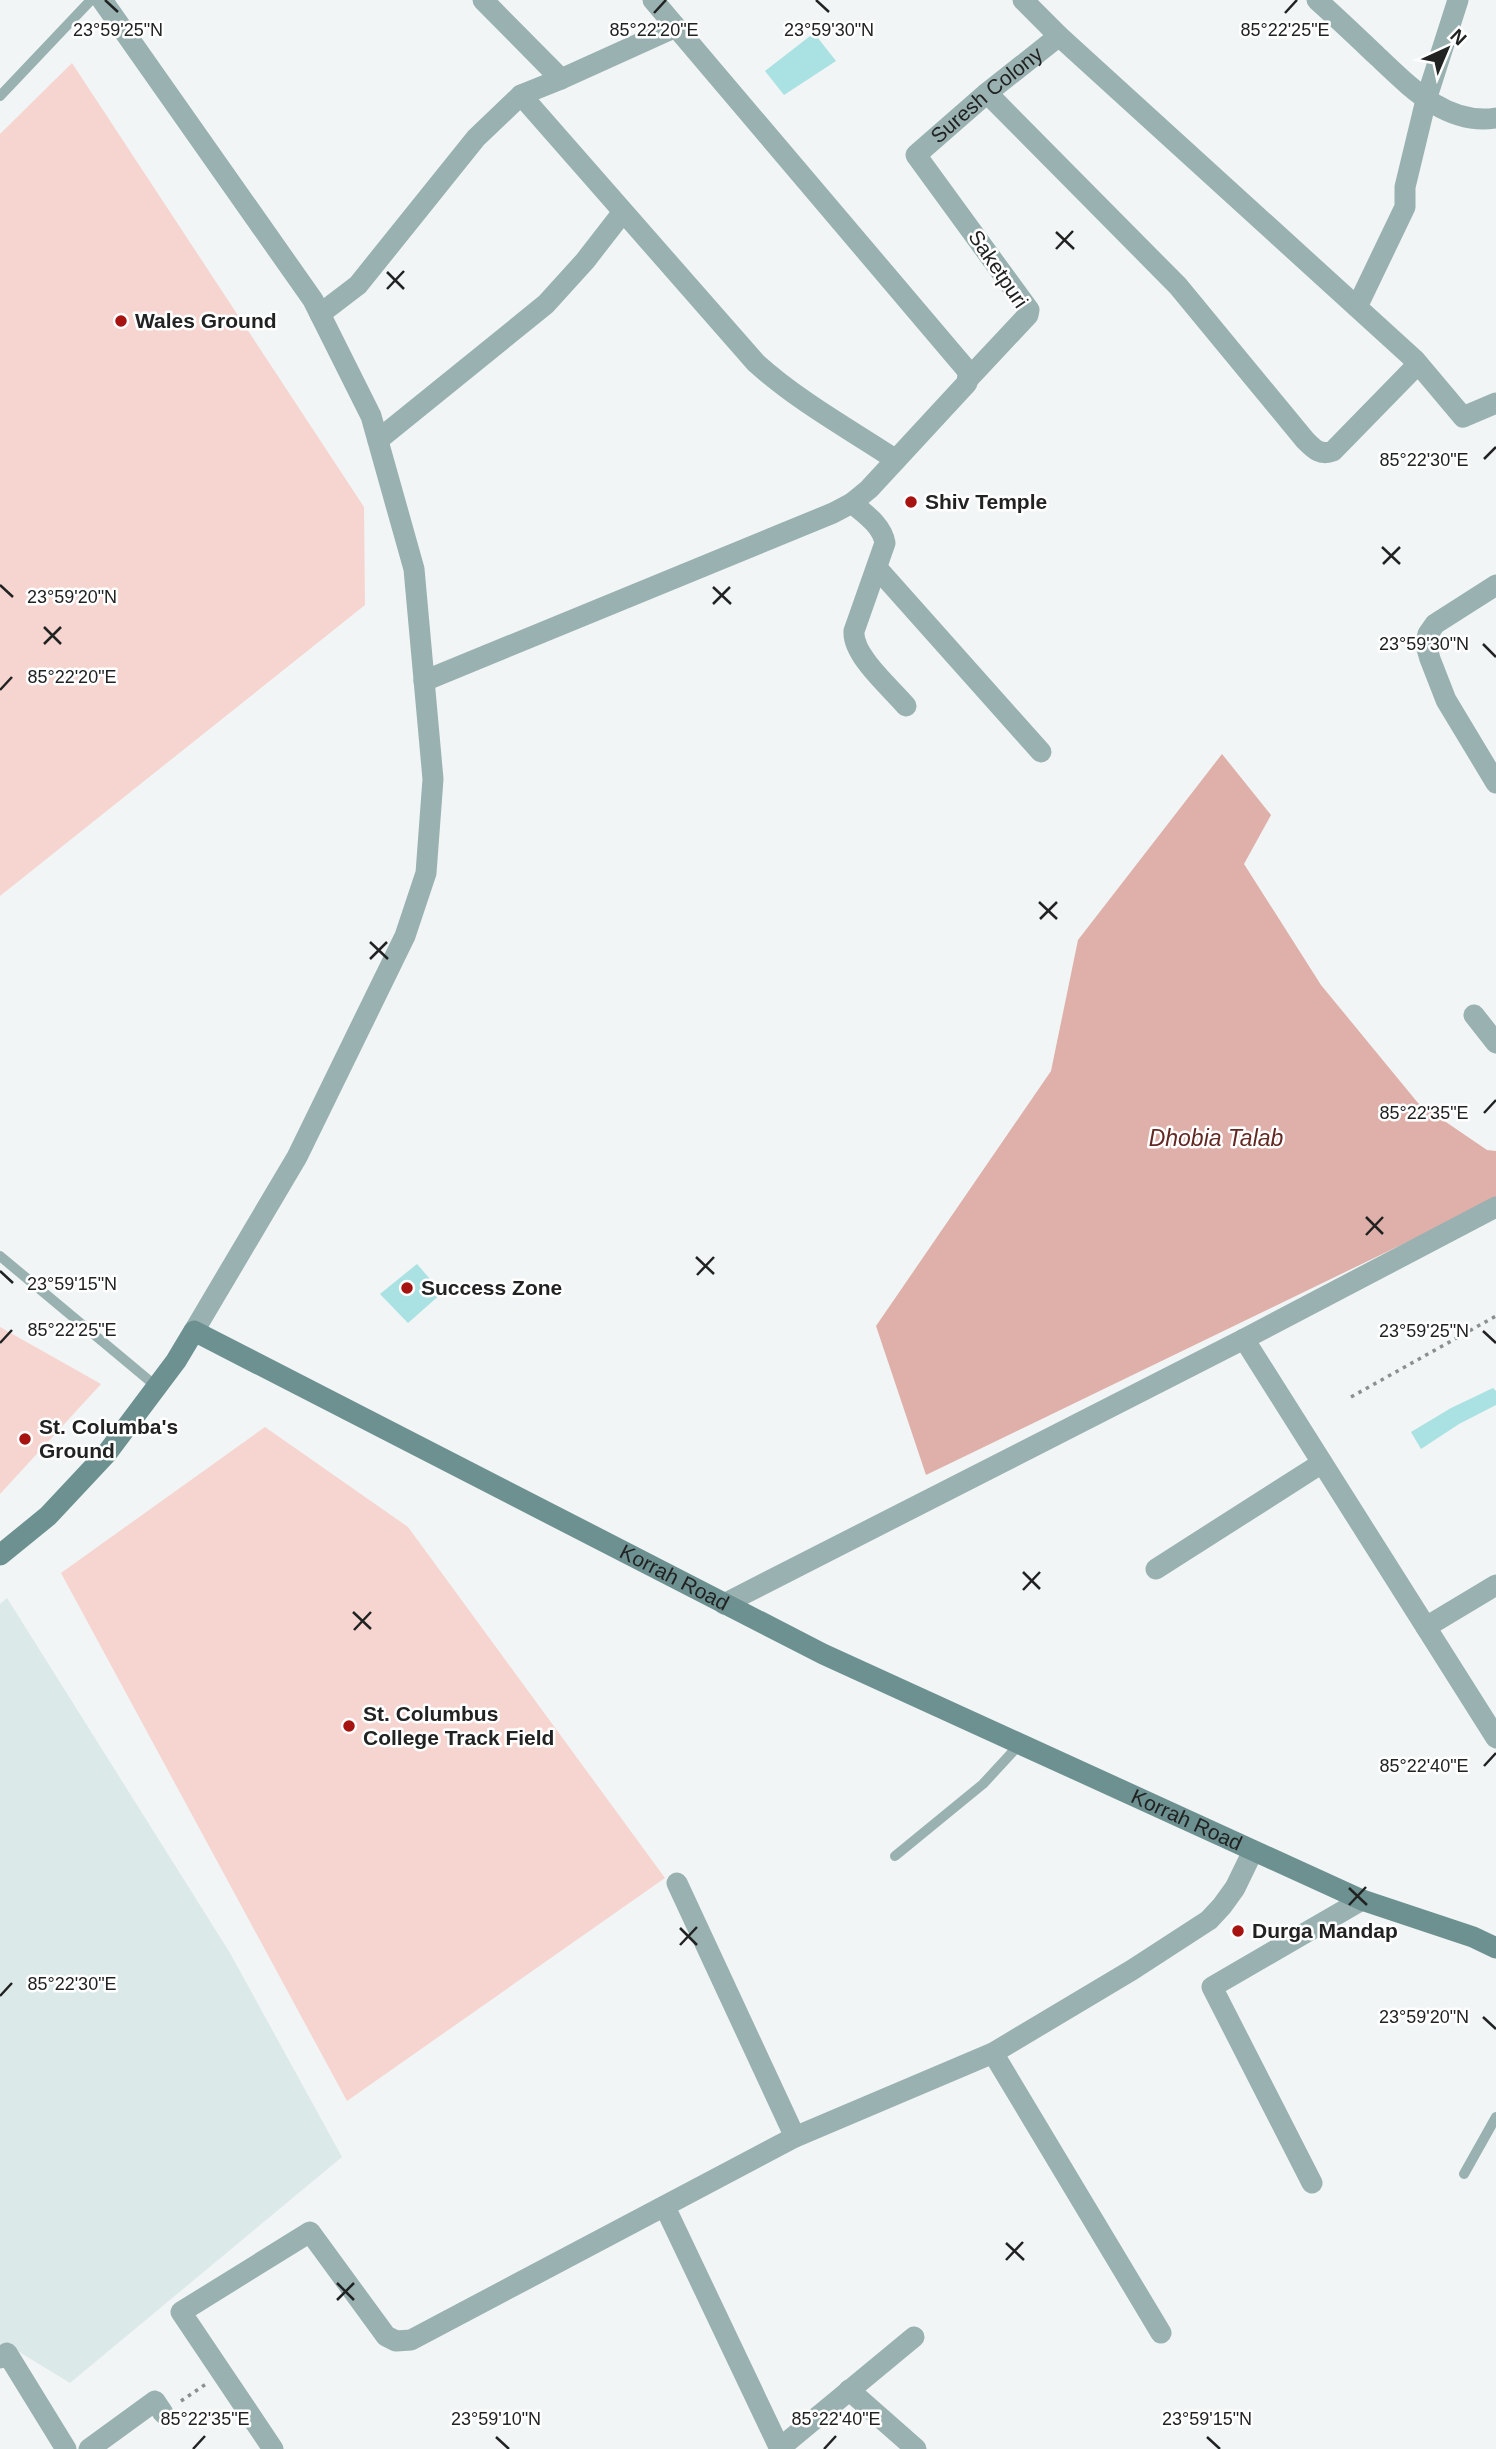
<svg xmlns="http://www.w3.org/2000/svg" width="1496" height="2449" viewBox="0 0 1496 2449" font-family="Arial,sans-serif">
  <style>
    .built { fill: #dce9e9 }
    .green { fill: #f6d5d0 }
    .water { fill: #dfb0a9 }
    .building { fill: #aae1e2 }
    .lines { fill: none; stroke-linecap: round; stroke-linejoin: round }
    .path { stroke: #8c8f8f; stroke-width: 3.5; stroke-dasharray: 3.5 5; stroke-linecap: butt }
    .service { stroke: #9ab1b1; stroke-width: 10 }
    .minor { stroke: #9ab1b1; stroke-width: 21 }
    .secondary { stroke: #6d9090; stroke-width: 21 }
    .ticks { fill: none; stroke: #212222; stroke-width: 2.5 }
    .poi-dot { fill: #a71310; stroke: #fff; stroke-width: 2.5 }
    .labels { text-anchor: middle; stroke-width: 5; stroke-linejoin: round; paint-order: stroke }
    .street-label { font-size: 21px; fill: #212222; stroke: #fff }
    .poi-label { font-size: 21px; font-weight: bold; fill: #212222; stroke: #fff; text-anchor: start }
    .water-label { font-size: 23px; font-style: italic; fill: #632822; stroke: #fff }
    .ticks-label { font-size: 18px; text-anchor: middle; fill: #212222; stroke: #fff; stroke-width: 5; stroke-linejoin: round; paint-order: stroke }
  </style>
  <rect width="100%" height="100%" fill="#f1f5f5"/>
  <polygon class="built" points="7,1598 230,1953 342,2157 70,2383 11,2347 0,2353 0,1604"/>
  <g class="green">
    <polygon points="72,63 364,507 365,605 0,896 0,134"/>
    <polygon points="0,1327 101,1384 0,1494"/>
    <polygon points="265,1427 408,1527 665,1878 347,2101 61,1573"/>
  </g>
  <polygon class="water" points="1222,754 1271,815 1244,864 1321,985 1418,1103 1487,1150 1496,1151 1496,1199 926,1475 876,1326 1051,1071 1078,940"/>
  <g class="building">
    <polygon points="814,33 836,61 784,95 765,71"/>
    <polygon points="417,1264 442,1293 408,1323 380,1294"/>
    <polygon points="1493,1388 1496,1391 1496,1405 1459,1424 1421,1449 1411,1432 1451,1408"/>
  </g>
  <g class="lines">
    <g class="path">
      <polyline points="1351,1397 1496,1316"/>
      <polyline points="181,2401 206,2384"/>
    </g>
    <g class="service">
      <polyline points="0,96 91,0"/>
      <polyline points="0,1256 157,1387"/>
      <polyline points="895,1856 983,1784 1020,1744"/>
      <polyline points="1464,2174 1496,2117"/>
    </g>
    <g class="minor">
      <polyline points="102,0 313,300 371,416 414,569 433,779 426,873 405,936 297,1157 194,1331"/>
      <polyline points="483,0 561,79"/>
      <polyline points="1023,0 1059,36 1415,360 1463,417 1496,403"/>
      <path d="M1317,0C1337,18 1357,37 1376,55C1409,86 1446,126 1496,118"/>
      <path d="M987,93L1178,286L1305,440C1314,449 1320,456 1333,451L1418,364"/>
      <path d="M521,95L756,363C798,401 849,429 896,460"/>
      <polyline points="1357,307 1405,207 1405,187 1426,100 1458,0"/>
      <polyline points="320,314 358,285 476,138 521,95 561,79 676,27"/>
      <path id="s1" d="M969,378L1028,315L1029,310L916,155L987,93L1059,36"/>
      <polyline points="378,440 546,304 585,261 623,212"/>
      <path d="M852,503C865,514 882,525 885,543L854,631C852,655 890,687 906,706"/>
      <polyline points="877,568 1041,752"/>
      <polyline points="1496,585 1435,624 1428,634 1426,645 1430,659 1446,700 1496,783"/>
      <polyline points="424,681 833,513 852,503 869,489 967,383 968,373 966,369 653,0"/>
      <polyline points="1474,1015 1496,1043"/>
      <polyline points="1244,1339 1496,1738"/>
      <polyline points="1156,1569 1322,1463"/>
      <polyline points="724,1604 1244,1339 1496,1207"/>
      <polyline points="1426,1627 1496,1585"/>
      <polyline points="677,1883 795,2137"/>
      <polyline points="993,2053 1161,2333"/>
      <polyline points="1312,2183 1212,1987 1362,1900"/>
      <polyline points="665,2207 780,2449"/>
      <polyline points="0,2358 7,2353 66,2449"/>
      <polyline points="849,2390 916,2449"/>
      <polyline points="781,2447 914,2337"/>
      <polyline points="89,2449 155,2401 163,2413"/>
      <polyline points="273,2449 181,2312 310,2232 386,2336 396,2341 411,2340 795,2137 993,2053 1132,1970 1209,1920 1222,1906 1235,1888 1253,1851"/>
    </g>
    <path class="secondary" id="s2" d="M0,1555L48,1516L107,1453L176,1361L194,1331L823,1654L1362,1900L1473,1937L1496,1948"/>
  </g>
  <path class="ticks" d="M105,0L118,12M816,0L829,12M654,13L666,0M1285,13L1297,0M1056,232L1074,249M1056,249L1073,231M387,272L404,289M387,289L404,271M1484,459L1496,447M1382,547L1400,564M1383,564L1400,547M0,585L13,597M713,587L731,604M713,604L730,587M44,627L61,644M44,644L61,627M1483,644L1496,657M0,690L12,677M1039,902L1057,919M1040,919L1057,902M370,942L388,959M370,959L387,942M1484,1113L1496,1100M1366,1217L1383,1234M1366,1235L1383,1217M696,1257L714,1274M0,1271L13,1283M697,1275L714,1257M1483,1331L1496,1343M0,1343L12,1330M1023,1572L1040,1589M1023,1590L1040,1572M353,1612L371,1629M354,1630L371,1612M1484,1766L1496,1753M1349,1888L1367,1905M1349,1905L1366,1887M680,1928L697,1945M680,1945L697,1927M0,1996L12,1983M1483,2017L1496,2029M1006,2243L1024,2260M1006,2260L1023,2242M337,2283L354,2300M337,2300L354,2283M496,2437L509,2449M1207,2437L1220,2449M193,2449L205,2436M824,2449L836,2436"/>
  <g class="poi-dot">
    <circle cx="121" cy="321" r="7"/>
    <circle cx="911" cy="502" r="7"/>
    <circle cx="407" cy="1288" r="7"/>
    <circle cx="25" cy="1439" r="7"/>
    <circle cx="349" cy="1726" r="7"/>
    <circle cx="1238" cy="1931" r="7"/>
  </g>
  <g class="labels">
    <g class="street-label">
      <text dy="7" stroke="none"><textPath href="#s1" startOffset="376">Suresh Colony</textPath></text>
      <text transform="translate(998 269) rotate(56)" y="7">Saketpuri</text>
      <text dy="7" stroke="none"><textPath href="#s2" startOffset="838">Korrah Road</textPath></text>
      <text dy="7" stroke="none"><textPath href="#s2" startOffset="1405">Korrah Road</textPath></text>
    </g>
    <g class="poi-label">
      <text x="135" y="328">Wales Ground</text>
      <text x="925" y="509">Shiv Temple</text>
      <text x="421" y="1295">Success Zone</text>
      <text x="39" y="1434">St. Columba's<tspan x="39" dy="24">Ground</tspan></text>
      <text x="363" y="1721">St. Columbus<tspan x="363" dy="24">College Track Field</tspan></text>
      <text x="1252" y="1938">Durga Mandap</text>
    </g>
    <g class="water-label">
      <text x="1216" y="1146">Dhobia Talab</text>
    </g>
  </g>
  <g class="ticks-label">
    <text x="118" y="36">23°59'25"N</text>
    <text x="829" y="36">23°59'30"N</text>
    <text x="654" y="36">85°22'20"E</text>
    <text x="1285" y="36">85°22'25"E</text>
    <text x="1424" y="466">85°22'30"E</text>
    <text x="72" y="603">23°59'20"N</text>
    <text x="1424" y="650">23°59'30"N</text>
    <text x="72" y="683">85°22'20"E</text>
    <text x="1424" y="1119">85°22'35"E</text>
    <text x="72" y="1290">23°59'15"N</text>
    <text x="72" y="1336">85°22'25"E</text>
    <text x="1424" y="1337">23°59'25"N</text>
    <text x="1424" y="1772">85°22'40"E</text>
    <text x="72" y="1990">85°22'30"E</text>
    <text x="1424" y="2023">23°59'20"N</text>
    <text x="205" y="2425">85°22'35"E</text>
    <text x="836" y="2425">85°22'40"E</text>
    <text x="496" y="2425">23°59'10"N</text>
    <text x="1207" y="2425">23°59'15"N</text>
  </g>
  <g transform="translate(1447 49) rotate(44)" stroke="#ffffff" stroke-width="5" paint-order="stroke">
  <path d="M0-5L12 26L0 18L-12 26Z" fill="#212222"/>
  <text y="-10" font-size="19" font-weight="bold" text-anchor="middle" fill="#212222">N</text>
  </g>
</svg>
